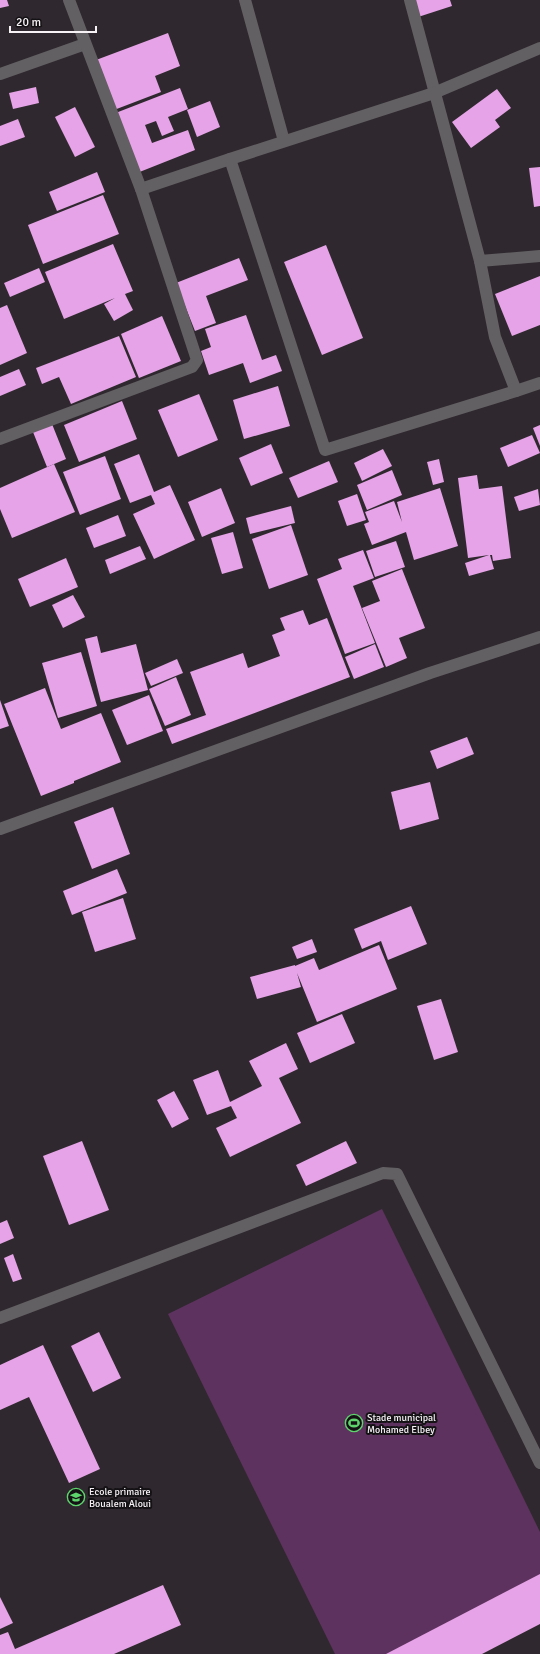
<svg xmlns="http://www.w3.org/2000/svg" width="540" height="1654" viewBox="0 0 540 1654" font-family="Signika,sans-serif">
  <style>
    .green { fill: #5e325f }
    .building { fill: #e6a3e7 }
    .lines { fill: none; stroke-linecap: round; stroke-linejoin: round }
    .lane { stroke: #636063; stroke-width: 12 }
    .street { stroke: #636063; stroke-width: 12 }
    .labels { text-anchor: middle; stroke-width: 4; stroke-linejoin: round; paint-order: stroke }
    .poi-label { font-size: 10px; fill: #f6f2f6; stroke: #151215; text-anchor: start }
  </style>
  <rect width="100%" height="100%" fill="#2f292f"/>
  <polygon class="green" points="382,1209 540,1532 540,1588 404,1654 335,1654 168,1314"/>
  <g class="building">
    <polygon points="0,0 7,0 9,6 0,8"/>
    <polygon points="409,0 450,0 452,6 415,18"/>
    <polygon points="168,33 180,66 155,76 161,92 114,110 96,60"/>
    <polygon points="36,87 39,103 13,109 9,93"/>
    <polygon points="180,88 188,109 168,117 174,131 162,136 156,121 145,125 152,143 188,130 195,150 137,173 113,114"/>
    <polygon points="497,89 511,108 495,120 500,127 471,148 452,122"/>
    <polygon points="210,101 220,127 197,137 187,110"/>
    <polygon points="75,107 95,147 75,157 55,117"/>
    <polygon points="18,119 25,137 0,146 0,126"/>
    <polygon points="540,167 540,206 534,207 529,168"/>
    <polygon points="97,172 105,192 57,211 49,192"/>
    <polygon points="103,195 119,234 43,264 28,225"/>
    <polygon points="113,244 133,291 125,294 133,310 114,321 104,304 115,298 64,319 45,272"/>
    <polygon points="326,245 363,338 322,355 284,262"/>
    <polygon points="239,258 248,280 206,296 216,323 195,331 176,283"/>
    <polygon points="39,268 45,282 10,297 4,283"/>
    <polygon points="540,276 540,325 512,336 495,294"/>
    <polygon points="7,305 27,353 0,365 0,308"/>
    <polygon points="246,315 262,360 276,355 282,371 250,383 243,363 209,375 201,351 211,347 205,329"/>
    <polygon points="162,316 181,361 139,378 121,334"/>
    <polygon points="119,336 136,377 71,404 59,377 42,384 36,368"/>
    <polygon points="19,369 26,385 0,396 0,377"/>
    <polygon points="278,386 290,426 244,439 233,400"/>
    <polygon points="199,394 218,440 178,457 158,410"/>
    <polygon points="122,401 137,439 79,462 64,425"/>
    <polygon points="52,424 66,459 47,467 33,432"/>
    <polygon points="540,425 540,446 533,428"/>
    <polygon points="532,435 540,453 508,467 500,448"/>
    <polygon points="271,444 283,473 251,486 239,458"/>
    <polygon points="383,449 392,466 362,481 354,463"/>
    <polygon points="139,454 154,492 170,485 195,540 154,559 133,514 155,504 151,495 130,503 114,464"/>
    <polygon points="105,456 121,499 80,515 63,472"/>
    <polygon points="439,459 444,482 433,485 427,462"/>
    <polygon points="329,461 338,482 298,498 289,478"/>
    <polygon points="54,464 75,512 12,538 0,509 0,488"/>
    <polygon points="392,470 402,495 367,510 357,485"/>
    <polygon points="477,475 479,489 502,486 511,558 493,561 492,555 490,555 494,569 469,576 465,563 489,555 468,558 458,478"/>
    <polygon points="221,488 235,523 202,537 188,502"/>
    <polygon points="440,488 458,546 414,560 406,532 372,545 364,524 369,522 365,512 394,501 402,522 397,502"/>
    <polygon points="538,489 540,505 519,511 514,497"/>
    <polygon points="357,494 366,520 347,526 338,501"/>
    <polygon points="291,506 295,523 250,534 246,518"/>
    <polygon points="118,515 126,536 94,548 86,528"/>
    <polygon points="291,525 308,575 269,589 252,539"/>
    <polygon points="233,532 243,568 222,574 211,538"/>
    <polygon points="396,541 405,567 375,577 366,551"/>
    <polygon points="140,546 146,559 110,574 105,560"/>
    <polygon points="363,550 374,578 353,586 375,643 345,654 317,579 342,569 338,559"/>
    <polygon points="66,558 78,587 30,607 18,579"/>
    <polygon points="402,569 425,628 399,638 407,658 386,667 362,608 380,601 372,581"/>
    <polygon points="73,595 85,617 63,628 52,605"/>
    <polygon points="303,610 309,625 327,618 350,677 172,744 166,729 206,715 190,672 243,653 248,668 280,656 272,635 285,630 280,618"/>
    <polygon points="97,636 101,653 136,644 148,690 101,702 85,639"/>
    <polygon points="375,644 384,667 354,679 345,657"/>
    <polygon points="81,652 97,706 58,718 42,663"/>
    <polygon points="177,659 183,673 151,686 145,673"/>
    <polygon points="176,677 191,715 165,726 149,689"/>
    <polygon points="45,688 61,729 101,713 121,762 74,781 74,783 41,796 4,704"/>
    <polygon points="149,695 163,731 127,745 112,710"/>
    <polygon points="0,700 9,726 0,729"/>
    <polygon points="467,737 474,754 437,769 430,751"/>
    <polygon points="430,782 439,819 400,830 391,792"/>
    <polygon points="113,807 130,854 92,869 74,822"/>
    <polygon points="117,869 127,893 72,915 63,891"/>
    <polygon points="123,898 136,939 95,952 82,912"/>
    <polygon points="411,906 427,944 388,960 381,941 362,949 354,929"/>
    <polygon points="312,939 317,952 297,959 292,947"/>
    <polygon points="379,945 397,989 317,1022 297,973 301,987 257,999 250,977 295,965 295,966 314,958 319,970"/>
    <polygon points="441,999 458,1052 434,1060 417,1006"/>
    <polygon points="342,1014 355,1043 310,1063 297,1033"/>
    <polygon points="286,1043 298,1069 279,1078 301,1123 230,1157 216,1128 237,1118 231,1106 207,1115 193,1080 218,1070 230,1102 262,1086 249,1061"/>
    <polygon points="174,1091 189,1119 172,1128 157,1100"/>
    <polygon points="82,1141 109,1210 69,1225 43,1156"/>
    <polygon points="346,1141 357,1163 306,1186 296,1165"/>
    <polygon points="7,1220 14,1238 0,1244 0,1223"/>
    <polygon points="13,1254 22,1279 13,1282 4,1258"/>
    <polygon points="99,1332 121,1378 93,1392 71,1346"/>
    <polygon points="43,1345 100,1469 69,1483 29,1397 0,1410 0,1365"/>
    <polygon points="540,1574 540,1624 482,1654 386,1654"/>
    <polygon points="163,1585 181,1625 114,1654 0,1654 0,1635 8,1632 15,1649"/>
    <polygon points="0,1597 13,1623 0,1629"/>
  </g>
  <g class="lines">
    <polyline class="lane" points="0,74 85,44"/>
    <g class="street">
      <polyline points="245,0 284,141"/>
      <polyline points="410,0 480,261 495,337 516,391 540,383"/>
      <polyline points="230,159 325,450 516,391"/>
      <polyline points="141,189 230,159 434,93 540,48"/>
      <polyline points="480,261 540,256"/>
      <polyline points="0,439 192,367 197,360 141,189 69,0"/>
      <polyline points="0,829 430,673 540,637"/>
      <polyline points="0,1318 383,1173 397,1174 540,1463"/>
    </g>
  </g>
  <defs>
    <symbol id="stadium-ring" viewBox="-11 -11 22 22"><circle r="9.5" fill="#151215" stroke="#5dd56c" stroke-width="1.5"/><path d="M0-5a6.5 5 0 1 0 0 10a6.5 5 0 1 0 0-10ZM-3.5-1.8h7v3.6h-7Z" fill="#5dd56c"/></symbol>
    <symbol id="school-ring" viewBox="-11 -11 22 22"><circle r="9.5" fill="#151215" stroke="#5dd56c" stroke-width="1.5"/><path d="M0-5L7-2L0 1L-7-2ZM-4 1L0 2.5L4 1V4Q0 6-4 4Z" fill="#5dd56c"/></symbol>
  </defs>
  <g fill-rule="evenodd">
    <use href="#stadium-ring" x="344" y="1413" width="20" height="20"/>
    <use href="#school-ring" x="66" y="1487" width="20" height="20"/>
  </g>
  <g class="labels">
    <g class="poi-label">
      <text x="367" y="1421">Stade municipal<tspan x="367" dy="12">Mohamed Elbey</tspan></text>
      <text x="89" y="1495">Ecole primaire<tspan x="89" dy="12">Boualem Aloui</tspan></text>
    </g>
  </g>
  <path d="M10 26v6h86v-6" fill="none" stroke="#f6f2f6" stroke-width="2"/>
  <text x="16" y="26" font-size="12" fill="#f6f2f6" stroke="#151215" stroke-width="3" paint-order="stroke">20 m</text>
</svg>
